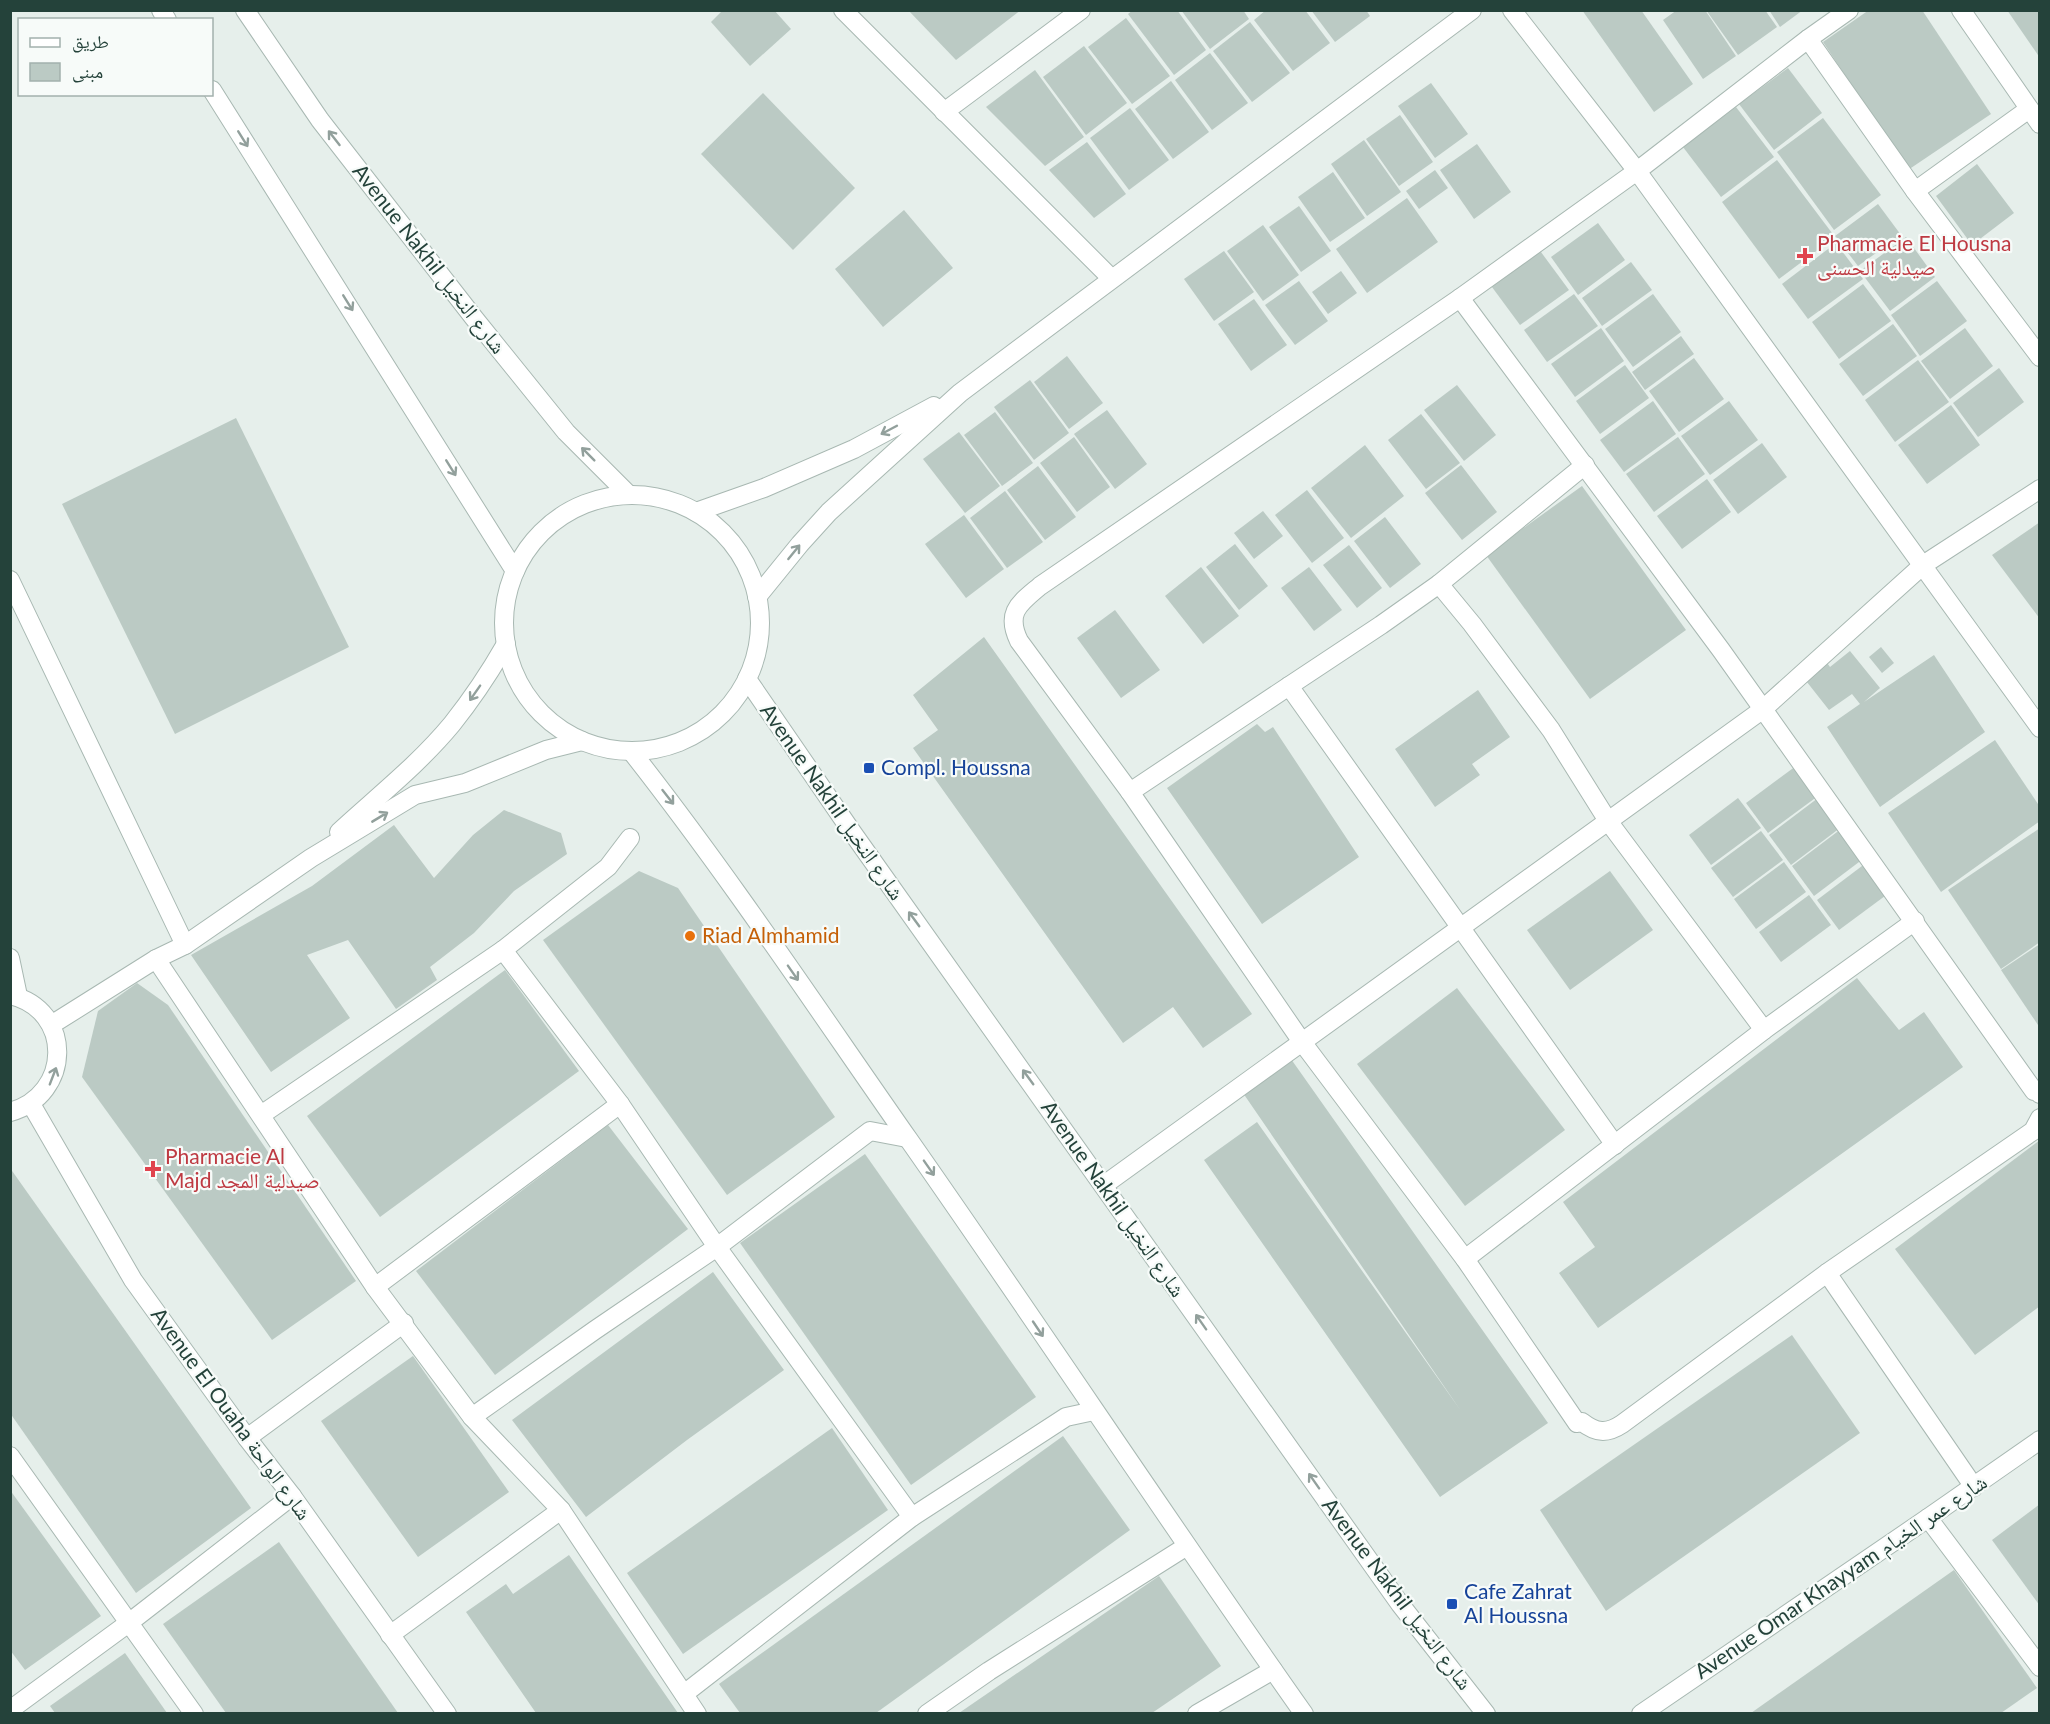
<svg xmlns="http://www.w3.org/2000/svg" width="2050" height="1724" viewBox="0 0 2050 1724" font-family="Lato,'Noto Naskh Arabic',sans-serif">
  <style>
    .building { fill: #bbcac4 }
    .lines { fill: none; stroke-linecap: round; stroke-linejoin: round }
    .minor-casing { stroke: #a8b8b2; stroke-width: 20 }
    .tertiary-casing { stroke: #a8b8b2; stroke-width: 20 }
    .minor { stroke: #fff; stroke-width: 18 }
    .tertiary { stroke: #fff; stroke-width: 18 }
    .oneway { stroke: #92a09c }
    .health-dot { fill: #e0444e; stroke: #f7fbf9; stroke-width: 2 }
    .transit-dot { fill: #1a4fb4; stroke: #f7fbf9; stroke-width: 2 }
    .food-dot { fill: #e8710a; stroke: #f7fbf9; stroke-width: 2 }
    .labels { text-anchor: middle; stroke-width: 4.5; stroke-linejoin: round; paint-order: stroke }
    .health-label { font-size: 21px; fill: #be3a42; stroke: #f7fbf9; text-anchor: start }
    .street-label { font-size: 21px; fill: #24423a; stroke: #f7fbf9 }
    .transit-label { font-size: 21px; fill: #164399; stroke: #f7fbf9; text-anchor: start }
    .food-label { font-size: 21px; fill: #c56008; stroke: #f7fbf9; text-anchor: start }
  </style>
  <rect width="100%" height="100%" fill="#e6efeb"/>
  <g class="building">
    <polygon points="723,10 774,10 791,29 750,66 711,22"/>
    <polygon points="908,10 1021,10 956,60"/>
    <polygon points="1133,10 1177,10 1206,50 1174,75 1128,14"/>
    <polygon points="1181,10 1243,10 1249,19 1210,49"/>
    <polygon points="1266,10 1305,10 1330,43 1293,71 1254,20"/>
    <polygon points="1311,10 1366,10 1370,16 1335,42"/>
    <polygon points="1582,10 1641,10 1693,84 1654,112"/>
    <polygon points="1677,10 1705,10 1736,56 1703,79 1663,20"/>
    <polygon points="1706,10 1765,10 1777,27 1738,55"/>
    <polygon points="1769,10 1803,10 1780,27"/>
    <polygon points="1869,10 1922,10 1991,114 1908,170 1823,42"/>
    <polygon points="2007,10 2040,10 2040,58"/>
    <polygon points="1126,18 1170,76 1132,104 1088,47"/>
    <polygon points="1250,22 1290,73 1252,102 1213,51"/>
    <polygon points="1084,46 1127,103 1086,135 1043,77"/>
    <polygon points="1210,53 1248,103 1212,130 1175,80"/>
    <polygon points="1788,68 1822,113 1774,150 1739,104"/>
    <polygon points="1035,70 1084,137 1045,166 986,107"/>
    <polygon points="1171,81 1209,132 1173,159 1135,109"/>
    <polygon points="1431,83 1468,134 1435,158 1398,106"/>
    <polygon points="763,93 855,188 793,250 701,154"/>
    <polygon points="1736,107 1774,157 1721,197 1683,147"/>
    <polygon points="1130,108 1169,160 1129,190 1090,138"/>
    <polygon points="1400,115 1433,162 1399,186 1366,139"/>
    <polygon points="1823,118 1881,195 1834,230 1777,152"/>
    <polygon points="1364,140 1401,192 1367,216 1331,164"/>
    <polygon points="1087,142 1126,194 1094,218 1049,170"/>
    <polygon points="1477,144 1511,192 1474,219 1440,170"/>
    <polygon points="1777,160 1835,237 1779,279 1722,202"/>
    <polygon points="1977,164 2014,213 1972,245 1936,196"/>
    <polygon points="1435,170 1448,188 1419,209 1406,191"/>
    <polygon points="1333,172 1365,218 1330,242 1298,197"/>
    <polygon points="1407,198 1438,242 1367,293 1336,249"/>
    <polygon points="1878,204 1901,235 1858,266 1835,236"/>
    <polygon points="1299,206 1331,251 1301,272 1269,227"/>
    <polygon points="904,210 953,268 883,327 835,269"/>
    <polygon points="1598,223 1625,260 1578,295 1551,257"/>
    <polygon points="1263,225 1299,275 1263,301 1227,251"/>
    <polygon points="1906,237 1935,277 1890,311 1860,271"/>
    <polygon points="1836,243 1863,279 1808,319 1782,284"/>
    <polygon points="1538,248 1569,290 1520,325 1489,283"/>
    <polygon points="1224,251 1254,292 1214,321 1184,279"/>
    <polygon points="1631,262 1652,290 1602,326 1582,298"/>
    <polygon points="1341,271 1357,293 1328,314 1312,292"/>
    <polygon points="1299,281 1328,321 1295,345 1265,305"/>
    <polygon points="1937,281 1967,321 1920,356 1891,315"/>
    <polygon points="1863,284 1891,321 1839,359 1812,322"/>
    <polygon points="1574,294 1598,326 1547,362 1524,330"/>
    <polygon points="1653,294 1681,332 1633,367 1605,329"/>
    <polygon points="1254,299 1287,345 1251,371 1218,324"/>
    <polygon points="1893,324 1917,356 1863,396 1839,364"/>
    <polygon points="1601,328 1624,361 1575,397 1551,364"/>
    <polygon points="1965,328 1993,366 1950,399 1921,361"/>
    <polygon points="1681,336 1694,354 1645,390 1632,372"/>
    <polygon points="1067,356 1103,403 1069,429 1034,382"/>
    <polygon points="1694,358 1724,399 1679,432 1649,391"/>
    <polygon points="1918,360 1949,402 1895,442 1865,400"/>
    <polygon points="1625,365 1649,398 1600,434 1576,401"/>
    <polygon points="1999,368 2024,402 1978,437 1953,403"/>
    <polygon points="1030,380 1069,433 1034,460 994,407"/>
    <polygon points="1457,385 1496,435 1464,461 1424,410"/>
    <polygon points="1653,401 1676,434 1624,472 1600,440"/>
    <polygon points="1729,401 1758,440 1710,475 1681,436"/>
    <polygon points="1951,405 1980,445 1927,484 1898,445"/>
    <polygon points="1107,410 1147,464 1115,489 1074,434"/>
    <polygon points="995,412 1033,463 1002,486 964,435"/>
    <polygon points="1421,414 1460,463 1426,489 1388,440"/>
    <polygon points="236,418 349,647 175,734 62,504"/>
    <polygon points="959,432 1000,486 965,513 923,459"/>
    <polygon points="1074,437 1110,487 1077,512 1040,463"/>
    <polygon points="1678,437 1705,474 1654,512 1626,474"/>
    <polygon points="1762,443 1787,477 1738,514 1713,480"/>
    <polygon points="1365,445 1404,496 1351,538 1311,488"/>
    <polygon points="1461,465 1497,512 1462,540 1425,493"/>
    <polygon points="1038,466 1076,517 1045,540 1007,490"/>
    <polygon points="1707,479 1731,512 1682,549 1657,516"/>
    <polygon points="1582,486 1686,630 1590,699 1486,555"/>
    <polygon points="1307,490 1344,538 1312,563 1275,515"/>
    <polygon points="1005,491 1043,542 1007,568 970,518"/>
    <polygon points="1263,511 1283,536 1254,559 1234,533"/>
    <polygon points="964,515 1004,569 966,598 925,544"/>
    <polygon points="1385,517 1421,564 1390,588 1354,541"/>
    <polygon points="2040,522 2040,619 1992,555"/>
    <polygon points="1235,544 1268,586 1239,610 1206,567"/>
    <polygon points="1349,545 1382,588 1357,608 1323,565"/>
    <polygon points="1201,567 1239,616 1203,644 1165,596"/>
    <polygon points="1309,567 1342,610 1314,631 1281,588"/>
    <polygon points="1115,610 1160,670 1121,698 1077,638"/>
    <polygon points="984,637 1252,1014 1203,1048 1173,1007 1123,1043 913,748 938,730 913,695"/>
    <polygon points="1881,647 1894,663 1882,673 1869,657"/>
    <polygon points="1850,651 1880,688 1864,702 1934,655 1985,732 1880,807 1827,727 1860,704 1852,694 1829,710 1803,677 1825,660 1830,667"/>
    <polygon points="1478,690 1510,737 1472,764 1480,775 1435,807 1395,749"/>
    <polygon points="1257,724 1265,732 1273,727 1359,857 1262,924 1167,788"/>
    <polygon points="1995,740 2040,807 2040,821 1941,892 1888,813"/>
    <polygon points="1796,766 1818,796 1768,833 1746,803"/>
    <polygon points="1738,798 1761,828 1711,865 1689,835"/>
    <polygon points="1818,798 1840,828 1791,865 1769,835"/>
    <polygon points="504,810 561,833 567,854 514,891 474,933 430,967 437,980 396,1009 348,940 307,955 350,1018 271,1072 191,955 312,886 394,825 434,878 473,835"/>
    <polygon points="2040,828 2040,942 2001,969 1948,890"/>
    <polygon points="1841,829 1863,859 1814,896 1792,866"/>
    <polygon points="1761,831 1783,860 1733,897 1711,868"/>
    <polygon points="1784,862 1806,892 1756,929 1734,899"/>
    <polygon points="1866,863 1889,893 1839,930 1817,900"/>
    <polygon points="639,871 678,888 835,1117 727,1195 543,940"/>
    <polygon points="1610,871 1653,930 1570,990 1527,930"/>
    <polygon points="1809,895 1831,925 1781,962 1759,932"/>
    <polygon points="2040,944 2040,1028 2001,970"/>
    <polygon points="505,970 579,1071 380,1217 307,1116"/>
    <polygon points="1857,978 1899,1030 1924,1012 1963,1067 1598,1328 1559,1273 1595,1247 1563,1202"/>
    <polygon points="137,983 168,1005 356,1281 272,1340 82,1077 98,1011"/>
    <polygon points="1457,988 1565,1130 1465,1206 1357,1064"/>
    <polygon points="1291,1059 1548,1423 1440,1497 1204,1160 1257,1122 1461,1411 1243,1093"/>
    <polygon points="608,1125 688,1229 495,1375 416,1271"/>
    <polygon points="2040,1140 2040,1306 1975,1355 1895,1249"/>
    <polygon points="865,1154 1036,1397 911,1485 740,1243"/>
    <polygon points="10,1168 251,1508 136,1593 10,1413"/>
    <polygon points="713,1272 784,1370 687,1440 586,1517 512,1420"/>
    <polygon points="1792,1335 1860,1433 1606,1611 1540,1510"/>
    <polygon points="413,1356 509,1492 418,1557 321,1421"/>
    <polygon points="832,1428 888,1510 683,1654 627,1573"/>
    <polygon points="1063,1436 1130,1530 876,1713 740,1713 719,1684"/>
    <polygon points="10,1490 101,1616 25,1670 10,1650"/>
    <polygon points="2040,1504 2040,1606 1992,1540"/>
    <polygon points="279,1542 398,1713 226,1713 163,1624"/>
    <polygon points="569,1555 678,1713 536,1713 466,1612 506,1584 513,1594"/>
    <polygon points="1954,1570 2037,1688 2001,1713 1751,1713"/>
    <polygon points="1159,1576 1221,1666 1152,1713 959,1713"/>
    <polygon points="125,1653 167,1713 55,1713 50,1706"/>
  </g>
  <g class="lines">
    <defs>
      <g id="minor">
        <polyline points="843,10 1111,278"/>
        <polyline points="1512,10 1637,171 2040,728"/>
        <path d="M1849,10L1808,39L1637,171L1460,298L1040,586C1020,603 1005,612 1019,641L1130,792L1302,1042L1465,1259L1577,1423L1582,1422C1596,1433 1607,1434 1622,1424L1827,1273L2033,1131L2040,1118"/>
        <polyline points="1961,10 2040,124"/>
        <polyline points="1808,39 1915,191 2040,357"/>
        <polyline points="944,112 1081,10"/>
        <polyline points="1915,191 2029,109"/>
        <polyline points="1460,298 1721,650 2034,1091 2039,1091 2040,1094"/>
        <polyline points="696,512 764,488 854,449 934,406"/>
        <polyline points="10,580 185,945"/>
        <polyline points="1439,584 1585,465"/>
        <polyline points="757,597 800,544 829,512 960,393 1472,10"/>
        <polyline points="1130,792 1289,686"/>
        <path d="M339,832C377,797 419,764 452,724C472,699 490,672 506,644"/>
        <polyline points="503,950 620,1104 717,1247 912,1517"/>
        <polyline points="10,958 18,996"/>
        <polyline points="156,959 375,1287 472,1417 561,1510 697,1714"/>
        <path d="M10,995C74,1010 72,1095 10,1112"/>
        <polyline points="51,1025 156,959 185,945 311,858 415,795 465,783 546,750 582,741"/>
        <polyline points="31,1104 133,1280 247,1438 292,1496 447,1714"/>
        <polyline points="261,1115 503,950 608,867 630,838"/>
        <polyline points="1615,1145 1289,686 1381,625 1439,584 1472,624 1551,730 1608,821 1764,1030"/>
        <polyline points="1104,1185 1762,710 1923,565 2040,489"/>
        <polyline points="1465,1259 1764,1030 1915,921"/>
        <polyline points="1827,1273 1974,1487"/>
        <polyline points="375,1287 620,1104"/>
        <polyline points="472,1417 595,1330 717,1247 870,1131 907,1138"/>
        <polyline points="247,1438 404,1323"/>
        <polyline points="10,1456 194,1714"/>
        <polyline points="1928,1518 2040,1667"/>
        <polyline points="390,1635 561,1510"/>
        <polyline points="684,1694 912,1517 1066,1417 1094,1411"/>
        <polyline points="10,1710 130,1622 292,1496"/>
        <polyline points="927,1714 989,1671 1187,1546"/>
        <polyline points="1197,1714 1273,1670"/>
      </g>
      <g id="tertiary">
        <polyline points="161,10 167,20"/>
        <polyline points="245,10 320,120 474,318 566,432 629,495"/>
        <polyline points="212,90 515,571"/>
        <circle cx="632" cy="623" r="128"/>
        <polyline points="747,679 852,832 1400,1604 1486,1714"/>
        <path d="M631,751C730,877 818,1010 909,1140C1042,1330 1170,1524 1304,1714"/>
        <polyline points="1641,1714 1928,1518 2040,1440"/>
      </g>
    </defs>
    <use href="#minor" class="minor-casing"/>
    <use href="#tertiary" class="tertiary-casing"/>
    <use href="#minor" class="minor"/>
    <use href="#tertiary" class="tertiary"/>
  </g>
  <defs><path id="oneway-shaft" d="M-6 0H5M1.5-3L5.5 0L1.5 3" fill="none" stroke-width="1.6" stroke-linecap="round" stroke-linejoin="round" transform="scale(1.5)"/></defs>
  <g class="oneway">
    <use href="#oneway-shaft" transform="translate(334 138) rotate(-128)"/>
    <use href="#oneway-shaft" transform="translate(243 139) rotate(58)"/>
    <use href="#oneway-shaft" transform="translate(348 303) rotate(58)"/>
    <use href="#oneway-shaft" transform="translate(889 430) rotate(152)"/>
    <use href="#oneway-shaft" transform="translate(588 454) rotate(-135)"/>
    <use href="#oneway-shaft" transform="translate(451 468) rotate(58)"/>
    <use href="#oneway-shaft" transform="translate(794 552) rotate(-51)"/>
    <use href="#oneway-shaft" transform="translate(475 693) rotate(125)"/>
    <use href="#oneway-shaft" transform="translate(668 797) rotate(52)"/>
    <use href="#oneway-shaft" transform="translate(380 817) rotate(-31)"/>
    <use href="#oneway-shaft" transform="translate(914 919) rotate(-126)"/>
    <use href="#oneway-shaft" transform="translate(793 973) rotate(55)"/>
    <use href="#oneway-shaft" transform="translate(53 1076) rotate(-69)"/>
    <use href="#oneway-shaft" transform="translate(1028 1077) rotate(-126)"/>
    <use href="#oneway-shaft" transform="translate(929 1168) rotate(55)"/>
    <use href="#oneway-shaft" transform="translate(1201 1322) rotate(-125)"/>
    <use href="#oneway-shaft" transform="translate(1038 1329) rotate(56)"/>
    <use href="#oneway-shaft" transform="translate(1314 1481) rotate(-125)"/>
  </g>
  <g class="health-dot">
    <path d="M1802 247h6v6h6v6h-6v6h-6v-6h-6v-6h6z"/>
    <path d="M150 1160h6v6h6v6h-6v6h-6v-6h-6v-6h6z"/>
  </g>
  <g class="transit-dot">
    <rect x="863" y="762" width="12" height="12" rx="3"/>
    <rect x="1446" y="1598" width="12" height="12" rx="3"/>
  </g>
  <circle class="food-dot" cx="690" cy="936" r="6"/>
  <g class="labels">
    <g class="health-label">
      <text x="1817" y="251">Pharmacie El Housna<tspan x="1817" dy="24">صيدلية الحسنى</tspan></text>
      <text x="165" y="1164">Pharmacie Al<tspan x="165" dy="24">Majd صيدلية المجد</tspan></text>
    </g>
    <g class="street-label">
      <text transform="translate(429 259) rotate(52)" y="7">Avenue Nakhil شارع النخيل</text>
      <text transform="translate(832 802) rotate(55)" y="7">Avenue Nakhil شارع النخيل</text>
      <text transform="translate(1113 1199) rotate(55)" y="7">Avenue Nakhil شارع النخيل</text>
      <text transform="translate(231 1414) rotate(54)" y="7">Avenue El Ouaha شارع الواحة</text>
      <text transform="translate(1841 1577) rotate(-34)" y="7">Avenue Omar Khayyam شارع عمر الخيام</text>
      <text transform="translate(1397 1594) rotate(53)" y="7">Avenue Nakhil شارع النخيل</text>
    </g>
    <g class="transit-label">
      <text x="881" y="775">Compl. Houssna</text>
      <text x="1464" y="1599">Cafe Zahrat<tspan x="1464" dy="24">Al Houssna</tspan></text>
    </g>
    <g class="food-label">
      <text x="702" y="943">Riad Almhamid</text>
    </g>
  </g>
  <rect width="2050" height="1724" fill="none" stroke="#24423a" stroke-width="24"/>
  <rect x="18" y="18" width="195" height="78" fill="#f7fbf9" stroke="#a3b1ad" stroke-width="1.5"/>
  <rect x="30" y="38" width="30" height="9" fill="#ffffff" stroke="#a3b1ad" stroke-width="1.5"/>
  <text x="72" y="48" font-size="18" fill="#24423a">طريق</text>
  <rect x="30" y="63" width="30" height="18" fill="#bbcac4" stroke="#a3b1ad" stroke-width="1.5"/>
  <text x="72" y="78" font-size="18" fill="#24423a">مبنى</text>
</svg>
